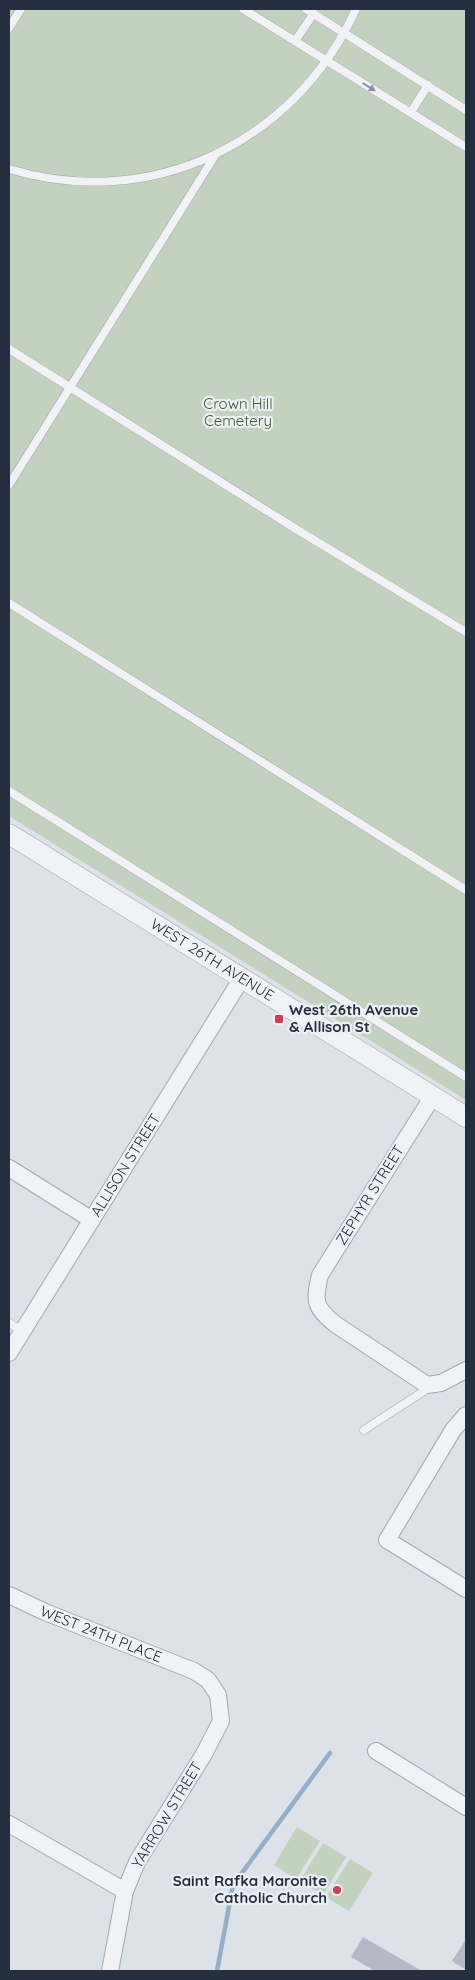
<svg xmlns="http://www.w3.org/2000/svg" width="475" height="1980" viewBox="0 0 475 1980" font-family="Quicksand,sans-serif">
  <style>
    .green { fill: #c3d2be }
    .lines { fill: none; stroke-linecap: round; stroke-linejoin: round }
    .stream { stroke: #96afc9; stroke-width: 4.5 }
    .building { fill: #b4bac5 }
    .service-casing { stroke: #a2a8b2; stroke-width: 9 }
    .minor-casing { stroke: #a2a8b2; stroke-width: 18 }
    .tertiary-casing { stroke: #a2a8b2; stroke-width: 21 }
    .service { stroke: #f0f2f6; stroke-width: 8 }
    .minor { stroke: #f0f2f6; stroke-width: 16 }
    .tertiary { stroke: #f0f2f6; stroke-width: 20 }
    .oneway { fill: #8b909a }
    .poi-dot { fill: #d33c54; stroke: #ecf0f5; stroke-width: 2 }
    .labels { text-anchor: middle; stroke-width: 4.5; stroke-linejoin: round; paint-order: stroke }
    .park-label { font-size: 15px; fill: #3b5b33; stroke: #ecf0f5 }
    .street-label { font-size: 15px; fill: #262f3f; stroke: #ecf0f5 }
    .poi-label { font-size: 15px; font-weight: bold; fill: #262f3f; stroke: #ecf0f5; text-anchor: start }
  </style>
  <rect width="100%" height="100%" fill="#dde1e8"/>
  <g class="green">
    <polygon points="9,9 466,9 466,1100 9,816"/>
    <polygon points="297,1827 320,1841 296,1879 274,1865"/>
    <polygon points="323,1843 346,1857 323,1895 300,1881"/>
    <polygon points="350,1859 373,1873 349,1911 326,1897"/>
  </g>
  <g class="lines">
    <polyline class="stream" points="217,1971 233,1885 330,1753"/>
  </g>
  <g class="building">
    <polygon points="363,1937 422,1971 375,1971 351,1957"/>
    <polygon points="466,1939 466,1970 452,1961"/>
  </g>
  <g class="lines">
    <defs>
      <g id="service">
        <polyline points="243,9 466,147"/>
        <polyline points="306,9 466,110"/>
        <polyline points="9,28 21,9"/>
        <polyline points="295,41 314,13"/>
        <polyline points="411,112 428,85"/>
        <path d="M9,169C151,212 295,143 356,9"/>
        <polyline points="9,349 296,529 466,632"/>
        <polyline points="9,485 216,154"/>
        <polyline points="9,603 466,890"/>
        <polyline points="9,791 466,1077"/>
        <polyline points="9,1323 22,1331"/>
        <polyline points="364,1430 424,1391 427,1385"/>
      </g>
      <g id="minor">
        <path d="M433,1096L320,1275C314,1301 314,1307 335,1324L427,1385L441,1383L466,1370"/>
        <polyline points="9,1168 92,1220"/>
        <path id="s1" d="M9,1353L242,978"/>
        <polyline points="466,1415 453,1430 387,1540 466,1589"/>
        <path id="s2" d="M9,1595L45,1612L194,1671L208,1680L218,1695L221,1721L204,1754L137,1862L125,1891L110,1971"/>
        <polyline points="376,1751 466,1807"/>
        <polyline points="9,1824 125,1891"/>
      </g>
      <g id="tertiary">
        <path id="s3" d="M9,834L466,1117"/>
      </g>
    </defs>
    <use href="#service" class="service-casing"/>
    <use href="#minor" class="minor-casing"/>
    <use href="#tertiary" class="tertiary-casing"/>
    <use href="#service" class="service"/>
    <use href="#minor" class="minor"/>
    <use href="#tertiary" class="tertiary"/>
  </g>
  <defs><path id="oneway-solid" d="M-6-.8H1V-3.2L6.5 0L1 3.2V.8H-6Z" transform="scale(1.25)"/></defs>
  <use class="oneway" href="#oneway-solid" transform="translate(369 87) rotate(32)"/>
  <g class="poi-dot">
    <rect x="274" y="1014" width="10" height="10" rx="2.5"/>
    <circle cx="337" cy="1890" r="5"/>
  </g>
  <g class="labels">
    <g class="park-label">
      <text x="238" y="409">Crown Hill<tspan x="238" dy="17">Cemetery</tspan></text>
    </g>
    <g class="street-label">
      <text dy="5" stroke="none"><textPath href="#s3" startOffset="239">WEST 26TH AVENUE</textPath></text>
      <text dy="5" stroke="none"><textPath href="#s1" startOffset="221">ALLISON STREET</textPath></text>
      <text transform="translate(370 1195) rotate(-58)" y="5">ZEPHYR STREET</text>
      <text dy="5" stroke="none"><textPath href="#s2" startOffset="100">WEST 24TH PLACE</textPath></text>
      <text transform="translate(167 1815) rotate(-59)" y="5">YARROW STREET</text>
    </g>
    <g class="poi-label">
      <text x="289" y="1015">West 26th Avenue<tspan x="289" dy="17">&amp; Allison St</tspan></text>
      <text x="327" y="1886" text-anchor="end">Saint Rafka Maronite<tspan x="327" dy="17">Catholic Church</tspan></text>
    </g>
  </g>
  <rect width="475" height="1980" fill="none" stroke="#262f3f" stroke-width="20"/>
</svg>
